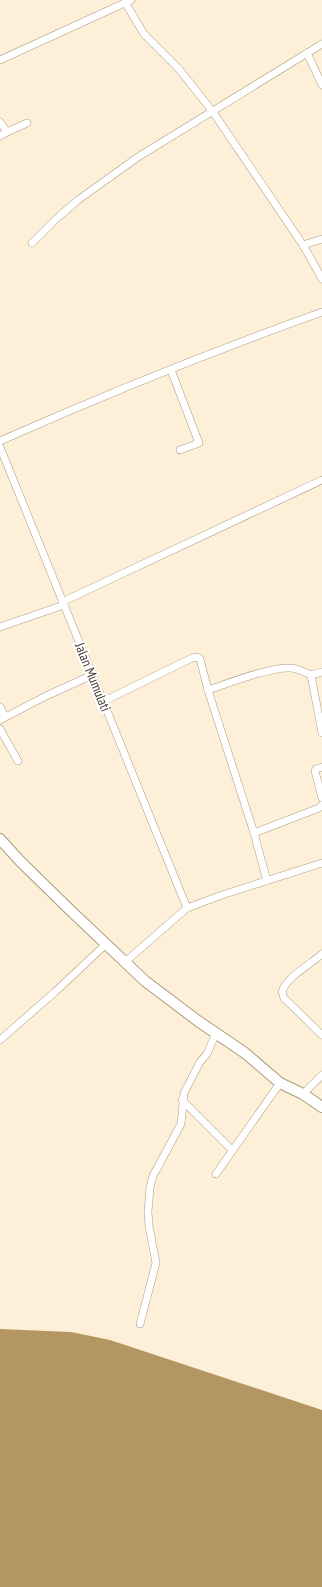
<svg xmlns="http://www.w3.org/2000/svg" width="322" height="1587" viewBox="0 0 322 1587" font-family="'PT Sans Narrow',sans-serif">
  <style>
    .water { fill: #b39662 }
    .lines { fill: none; stroke-linecap: round; stroke-linejoin: round }
    .minor-casing { stroke: #ab9b7f; stroke-width: 8 }
    .highway-casing { stroke: #ab9b7f; stroke-width: 12 }
    .minor { stroke: #fff; stroke-width: 7 }
    .highway { stroke: #fff; stroke-width: 10 }
    .labels { text-anchor: middle; stroke-width: 4; stroke-linejoin: round; paint-order: stroke }
    .street-label { font-size: 14px; fill: #433c30; stroke: #fff }
  </style>
  <rect width="100%" height="100%" fill="#fef0d8"/>
  <polygon class="water" points="0,1329 71,1332 110,1340 322,1410 322,1587 0,1587"/>
  <g class="lines">
    <defs>
      <g id="minor">
        <polyline points="126,4 144,34 179,69 213,112 303,245 322,279"/>
        <polyline points="307,53 322,85"/>
        <polyline points="0,60 131,0"/>
        <polyline points="0,122 7,132 0,136"/>
        <polyline points="7,132 27,123"/>
        <polyline points="32,243 56,219 78,200 138,157 322,44"/>
        <polyline points="303,245 322,239"/>
        <polyline points="171,370 199,443 180,450"/>
        <path d="M0,441C106,394 213,351 322,312"/>
        <polyline points="0,447 187,908"/>
        <polyline points="62,602 322,480"/>
        <polyline points="0,627 64,605"/>
        <polyline points="322,672 311,675 322,733"/>
        <path d="M208,690C229,683 270,667 290,668C297,668 304,672 311,675"/>
        <polyline points="102,702 192,658 197,657 200,659 208,690 254,833 267,881"/>
        <polyline points="0,707 5,717"/>
        <polyline points="0,720 46,696 92,675"/>
        <polyline points="0,729 18,761"/>
        <polyline points="322,767 316,769 315,771 322,798"/>
        <polyline points="254,833 319,808 322,805"/>
        <path d="M322,954C311,964 285,978 282,992L284,998L322,1035"/>
        <polyline points="125,962 187,908 222,895 322,863"/>
        <polyline points="0,1040 55,992 105,945"/>
        <polyline points="303,1094 322,1075"/>
        <polyline points="182,1100 232,1150"/>
        <polyline points="216,1174 280,1083"/>
        <polyline points="140,1324 156,1263 149,1226 148,1212 150,1187 153,1176 181,1124 184,1093 200,1062 207,1054 216,1033"/>
      </g>
      <polyline id="highway" points="0,839 20,861 70,910 145,981 198,1021 245,1053 280,1083 303,1094 322,1107"/>
    </defs>
    <use href="#minor" class="minor-casing"/>
    <use href="#highway" class="highway-casing"/>
    <use href="#minor" class="minor"/>
    <use href="#highway" class="highway"/>
  </g>
  <g class="labels">
    <g class="street-label">
      <text transform="translate(93 677) rotate(68)" y="5">Jalan Mumulati</text>
    </g>
  </g>
</svg>
